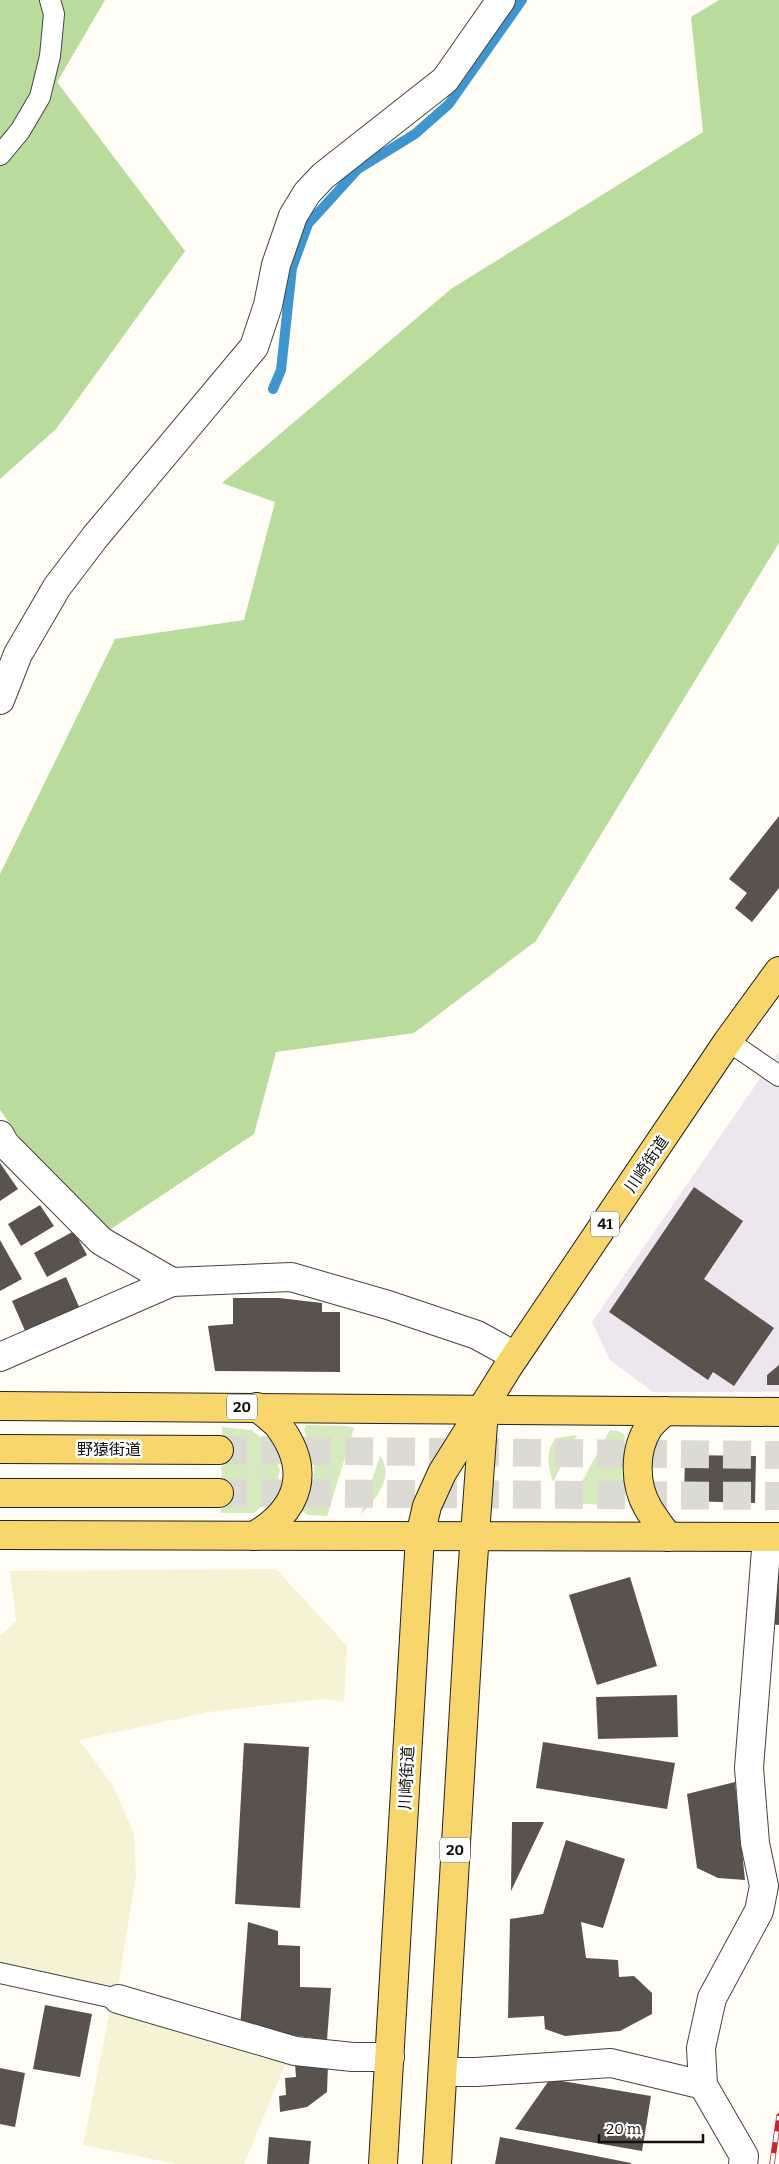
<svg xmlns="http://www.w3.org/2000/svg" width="779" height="2164" viewBox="0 0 779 2164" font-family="Bitter,'Noto Sans JP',serif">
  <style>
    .industrial { fill: #eee6ef }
    .farmland { fill: #f6f3d4 }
    .green { fill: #d5ebbd }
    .forest { fill: #b9dc9c }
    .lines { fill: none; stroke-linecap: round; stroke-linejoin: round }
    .stream { stroke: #3f96cf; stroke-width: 10 }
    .building { fill: #5a524d }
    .primary-tunnel { stroke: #dbdad3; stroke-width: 28; stroke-dasharray: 28 14; stroke-linecap: butt }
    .lane-casing { stroke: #444; stroke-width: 22 }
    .street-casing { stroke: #444; stroke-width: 30 }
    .primary-casing { stroke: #222; stroke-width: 30 }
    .lane { stroke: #fff; stroke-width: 20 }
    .street { stroke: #fff; stroke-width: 28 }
    .primary { stroke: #f9d66b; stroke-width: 28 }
    .rail-casing { stroke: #c4262e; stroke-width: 5.5 }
    .rail { stroke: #fff; stroke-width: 4; stroke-dasharray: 11; stroke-linecap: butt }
    .labels { text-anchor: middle; stroke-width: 5; stroke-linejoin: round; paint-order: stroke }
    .shield { fill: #fff; stroke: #585858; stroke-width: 1 }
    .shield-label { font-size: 15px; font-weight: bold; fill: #111 }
    .street-label { font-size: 16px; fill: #111; stroke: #fff }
  </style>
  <rect width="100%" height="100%" fill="#fffdf5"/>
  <polygon class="industrial" points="779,1051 779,1392 653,1392 610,1360 592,1322"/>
  <g class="farmland">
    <polygon points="276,1569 347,1646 344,1702 322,1699 209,1712 79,1740 114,1787 134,1834 136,1875 117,1993 0,1967 0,1636 16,1621 10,1571"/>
    <polygon points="111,2005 289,2055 244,2164 177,2164 83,2145"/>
  </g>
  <g class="green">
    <path d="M306,1425L347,1426L354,1428L327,1516L307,1515L302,1511C318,1477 318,1464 304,1430Z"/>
    <polygon points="222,1427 251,1430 270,1444 280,1470 274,1495 254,1513 221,1513"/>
    <polygon points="610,1430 618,1431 625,1435 621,1460 625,1499 616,1506 574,1503 573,1498"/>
    <path d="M577,1435L553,1482C548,1466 545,1451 556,1438Z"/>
    <path d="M380,1456C395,1476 376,1500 361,1514Z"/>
  </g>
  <g class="forest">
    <polygon points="0,0 105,0 57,82 185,251 56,429 0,479"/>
    <polygon points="719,0 779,0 779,543 536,941 414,1033 276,1052 254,1134 108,1231 42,1169 0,1110 0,874 115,639 244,620 275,502 222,483 451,289 703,132 691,17"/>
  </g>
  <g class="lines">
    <polyline class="stream" points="273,389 281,370 292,268 308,224 358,169 415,134 449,104 522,0"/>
  </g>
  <g class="building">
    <polygon points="779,816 779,888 752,922 735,908 747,893 729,879"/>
    <polygon points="0,1163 18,1189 0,1201"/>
    <polygon points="694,1187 743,1221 704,1279 774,1328 734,1386 713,1372 708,1380 609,1312"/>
    <polygon points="40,1205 54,1226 21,1246 8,1224"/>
    <polygon points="74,1231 87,1255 47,1277 34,1253"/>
    <polygon points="0,1240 22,1279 0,1291"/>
    <polygon points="66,1277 80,1309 26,1333 12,1301"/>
    <polygon points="233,1298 279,1298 322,1303 322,1312 340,1312 340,1372 215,1371 208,1326 233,1324"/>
    <polygon points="779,1365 779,1385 767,1385 767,1375"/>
    <polygon points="685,1455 756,1456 755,1503 684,1501"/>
    <polygon points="773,1563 779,1563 779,1625 771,1624"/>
    <polygon points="630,1577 657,1666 597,1685 569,1595"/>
    <polygon points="677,1695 678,1737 598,1739 596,1697"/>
    <polygon points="543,1742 675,1763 667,1809 536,1788"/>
    <polygon points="244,1743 309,1747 300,1908 235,1904"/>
    <polygon points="735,1782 745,1880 718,1878 697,1868 687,1794"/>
    <polygon points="512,1822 544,1822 511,1891"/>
    <polygon points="566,1840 625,1859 603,1928 581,1922 586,1958 618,1960 619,1977 634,1976 652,1993 652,2014 620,2031 565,2036 545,2029 544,2016 508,2018 510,1919 543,1914"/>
    <polygon points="248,1922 278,1931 278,1945 300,1946 300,1987 331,1988 327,2040 240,2028"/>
    <polygon points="45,2005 92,2014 80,2077 33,2069"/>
    <polygon points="295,2064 328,2065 327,2092 307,2107 280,2112 279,2096 286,2095 285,2078 296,2077"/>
    <polygon points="0,2068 25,2073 15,2127 0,2124"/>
    <polygon points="550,2079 651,2096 642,2151 515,2129"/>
    <polygon points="269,2137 311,2141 309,2164 267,2164"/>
    <polygon points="500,2137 631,2163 631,2164 495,2164"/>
  </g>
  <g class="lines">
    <g class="primary-tunnel">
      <polyline points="219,1450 779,1455"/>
      <polyline points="219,1493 779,1496"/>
    </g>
    <defs>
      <g id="lane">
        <polyline points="0,155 20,131 40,97 50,56 54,14 50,0"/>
        <polyline points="728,1041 779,1076"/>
        <polyline points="0,1973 118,1999"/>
      </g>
      <g id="street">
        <polyline points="0,700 18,654 57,587 95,537 254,347 268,305 276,265 293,216 307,193 323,176 445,80 501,0"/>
        <polyline points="0,1135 5,1144 101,1241 172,1282 291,1277 388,1305 477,1335 515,1356"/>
        <polyline points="0,1357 172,1282"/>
        <polyline points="118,1999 295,2051 353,2057 390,2057"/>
        <polyline points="443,2072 476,2072 611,2063 703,2085"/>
        <polyline points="743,2164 744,2156 703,2085 701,2048 712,1998 759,1911 764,1886 755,1843 749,1768 767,1537"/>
      </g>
      <g id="primary">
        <polyline points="0,1406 779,1412"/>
        <path d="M665,1411C660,1416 653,1421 649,1427C634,1450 634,1484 648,1508C654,1518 661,1527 668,1537"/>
        <polyline points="0,1449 219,1450"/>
        <polyline points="0,1493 219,1493"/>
        <polyline points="0,1535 779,1537"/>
        <path d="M254,1536C300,1509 312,1470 278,1425C272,1419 264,1413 257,1407"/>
        <polyline points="383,2164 420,1536 427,1506 442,1473 508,1367 728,1041 779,971"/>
        <polyline points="437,2164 471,1590 484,1410"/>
      </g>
    </defs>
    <use href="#lane" class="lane-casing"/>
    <use href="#street" class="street-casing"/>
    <use href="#primary" class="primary-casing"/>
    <use href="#lane" class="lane"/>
    <use href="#street" class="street"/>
    <use href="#primary" class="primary"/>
    <defs>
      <polyline id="rail" points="772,2164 779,2116"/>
    </defs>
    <use href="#rail" class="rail-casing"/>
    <use href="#rail" class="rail"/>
  </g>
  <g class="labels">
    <g class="shield">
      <rect x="591" y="1211.5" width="28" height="25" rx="4"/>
      <rect x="227" y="1394.5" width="30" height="25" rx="4"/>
      <rect x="440" y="1837.5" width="30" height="25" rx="4"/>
    </g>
    <g class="shield-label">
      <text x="605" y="1229">41</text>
      <text x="242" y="1412">20</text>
      <text x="455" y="1855">20</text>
    </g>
    <g class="street-label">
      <text transform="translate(646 1164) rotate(-56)" y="6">川崎街道</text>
      <text x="109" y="1455">野猿街道</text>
      <text transform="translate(406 1778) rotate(-87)" y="6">川崎街道</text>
    </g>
  </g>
  <path d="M599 2134v8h104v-8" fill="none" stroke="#111111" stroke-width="2.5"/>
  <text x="606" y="2134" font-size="15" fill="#111111" stroke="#ffffff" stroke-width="4" paint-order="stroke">20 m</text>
</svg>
